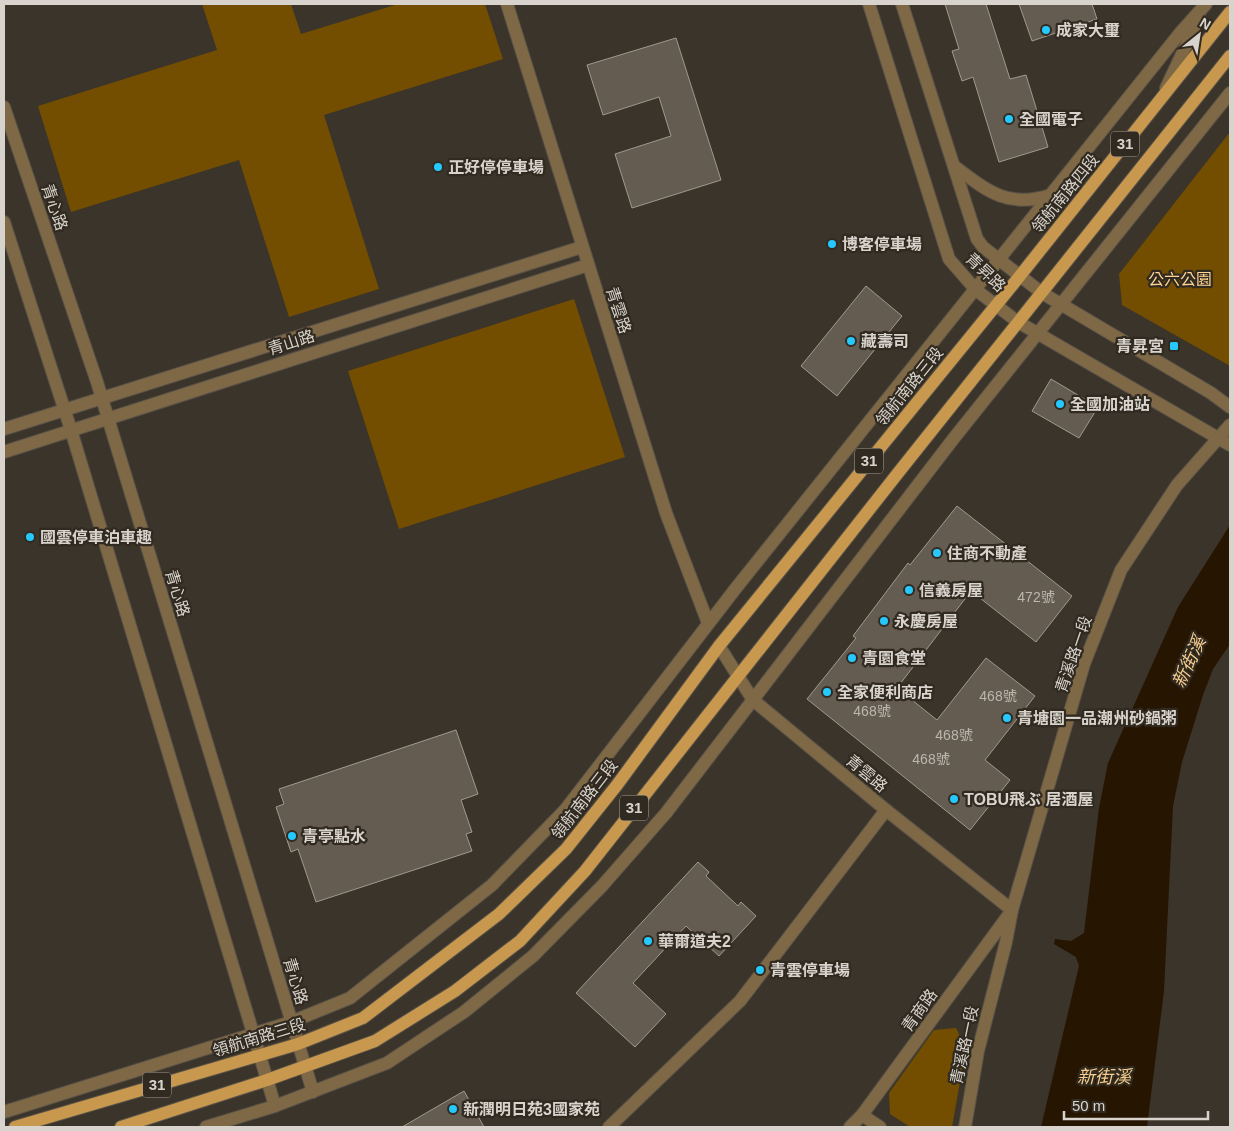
<svg xmlns="http://www.w3.org/2000/svg" width="1234" height="1131" viewBox="0 0 1234 1131" font-family="Arial,'Noto Sans TC','Noto Sans JP',sans-serif">
  <style>
    .green { fill: #734e00 }
    .water { fill: #261500 }
    .building { fill: #645c51; stroke: #a1998d }
    .lines { fill: none; stroke-linecap: round; stroke-linejoin: round }
    .minor-casing { stroke: #575147; stroke-width: 14 }
    .major-casing { stroke: #575147; stroke-width: 14 }
    .minor { stroke: #7f6846; stroke-width: 12 }
    .major { stroke: #c7984e; stroke-width: 12 }
    .poi-dot { fill: #26c9fe; stroke: #312a20; stroke-width: 2 }
    .labels { text-anchor: middle; stroke-width: 4.5; stroke-linejoin: round; paint-order: stroke }
    .number-label { font-size: 14px; fill: #bbb6ae }
    .shield { fill: #312a20; stroke: #a6a199; stroke-width: 1 }
    .shield-label { font-size: 15px; font-weight: bold; fill: #d8d4cd }
    .poi-label { font-size: 16px; font-weight: bold; fill: #d8d4cd; stroke: #312a20; text-anchor: start }
    .street-label { font-size: 16px; fill: #d8d4cd; stroke: #312a20 }
    .park-label { font-size: 16px; fill: #fed393; stroke: #312a20 }
    .water-label { font-size: 18px; font-style: italic; fill: #f8ce8e; stroke: #312a20 }
  </style>
  <rect width="100%" height="100%" fill="#3b342a"/>
  <g class="green">
    <polygon points="202,4 291,4 301,34 398,4 485,4 503,59 324,115 379,289 289,317 239,160 71,212 38,106 217,50"/>
    <polygon points="1230,132 1230,366 1122,305 1119,274"/>
    <polygon points="574,299 625,457 399,529 348,371"/>
    <polygon points="956,1028 966,1048 952,1127 910,1127 890,1114 889,1093 934,1030"/>
  </g>
  <polygon class="water" points="1230,525 1230,644 1213,669 1203,695 1182,762 1173,806 1164,991 1147,1127 1041,1127 1079,966 1076,957 1054,944 1055,939 1071,941 1084,933 1099,808 1108,763 1178,607"/>
  <g class="building">
    <polygon points="945,4 986,4 1010,79 1026,75 1048,147 999,162 973,77 962,81 952,51 959,49"/>
    <polygon points="1019,4 1092,4 1097,19 1032,41"/>
    <polygon points="676,38 721,180 632,208 615,154 671,136 659,97 603,115 587,65"/>
    <polygon points="866,286 902,316 837,396 801,366"/>
    <polygon points="1051,379 1098,407 1079,438 1032,411"/>
    <polygon points="957,506 1072,596 1036,642 971,591 897,688 937,720 986,658 1035,696 985,760 1010,780 970,830 807,699 856,638 853,636 908,563 910,565"/>
    <polygon points="456,730 478,794 461,800 472,832 466,834 472,851 316,902 298,849 291,852 276,807 284,804 279,789"/>
    <polygon points="698,862 709,872 706,876 738,906 741,902 756,916 719,956 686,926 633,983 666,1014 635,1047 576,993"/>
    <polygon points="464,1091 484,1127 402,1127"/>
  </g>
  <g class="lines">
    <defs>
      <g id="minor">
        <polyline points="507,4 666,513 708,623"/>
        <polyline points="869,4 949,259 976,290 1018,322 1230,445"/>
        <polyline points="902,4 977,239 983,247 1042,293 1211,393 1230,407"/>
        <polyline points="1166,88 1199,18"/>
        <polyline points="4,107 97,382 313,1092"/>
        <path d="M954,166C987,191 1008,209 1051,195"/>
        <polyline points="4,222 71,430 275,1106"/>
        <polyline points="4,429 582,247"/>
        <polyline points="4,452 588,265"/>
        <polyline points="719,646 753,700 886,810 1012,910"/>
        <polyline points="4,1112 291,1022 350,998 492,885 565,810 736,588 1180,33 1206,4"/>
        <polyline points="862,1115 880,1127"/>
        <polyline points="206,1127 275,1106 387,1063 464,1012 533,956 602,886 666,813 954,438 1230,93"/>
        <polyline points="609,1127 740,1001 886,810"/>
        <polyline points="850,1127 862,1115 1010,913"/>
        <polyline points="965,1127 978,1051 1006,942 1012,910 1084,664 1121,570 1177,485 1230,425"/>
      </g>
      <g id="major">
        <polyline points="15,1127 298,1044 363,1018 499,914 566,849 617,785 719,646 1019,277 1230,12"/>
        <polyline points="121,1127 267,1080 375,1041 455,991 520,941 585,871 898,473 1230,56"/>
      </g>
    </defs>
    <use href="#minor" class="minor-casing"/>
    <use href="#major" class="major-casing"/>
    <use href="#minor" class="minor"/>
    <use href="#major" class="major"/>
  </g>
  <g class="poi-dot">
    <circle cx="1046" cy="30" r="5"/>
    <circle cx="1009" cy="119" r="5"/>
    <circle cx="438" cy="167" r="5"/>
    <circle cx="832" cy="244" r="5"/>
    <circle cx="851" cy="341" r="5"/>
    <rect x="1169" y="341" width="10" height="10" rx="2.5"/>
    <circle cx="1060" cy="404" r="5"/>
    <circle cx="30" cy="537" r="5"/>
    <circle cx="937" cy="553" r="5"/>
    <circle cx="909" cy="590" r="5"/>
    <circle cx="884" cy="621" r="5"/>
    <circle cx="852" cy="658" r="5"/>
    <circle cx="827" cy="692" r="5"/>
    <circle cx="1007" cy="718" r="5"/>
    <circle cx="954" cy="799" r="5"/>
    <circle cx="292" cy="836" r="5"/>
    <circle cx="648" cy="941" r="5"/>
    <circle cx="760" cy="970" r="5"/>
    <circle cx="453" cy="1109" r="5"/>
  </g>
  <g class="labels">
    <g class="number-label">
      <text x="1036" y="602">472號</text>
      <text x="998" y="701">468號</text>
      <text x="872" y="716">468號</text>
      <text x="954" y="740">468號</text>
      <text x="931" y="764">468號</text>
    </g>
    <g class="shield">
      <rect x="1111" y="131.5" width="28" height="25" rx="4"/>
      <rect x="855" y="448.5" width="28" height="25" rx="4"/>
      <rect x="620" y="795.5" width="28" height="25" rx="4"/>
      <rect x="143" y="1072.5" width="28" height="25" rx="4"/>
    </g>
    <g class="shield-label">
      <text x="1125" y="149">31</text>
      <text x="869" y="466">31</text>
      <text x="634" y="813">31</text>
      <text x="157" y="1090">31</text>
    </g>
    <g class="poi-label">
      <text x="1056" y="36">成家大璽</text>
      <text x="1019" y="125">全國電子</text>
      <text x="448" y="173">正好停停車場</text>
      <text x="842" y="250">博客停車場</text>
      <text x="861" y="347">藏壽司</text>
      <text x="1164" y="352" text-anchor="end">青昇宮</text>
      <text x="1070" y="410">全國加油站</text>
      <text x="40" y="543">國雲停車泊車趣</text>
      <text x="947" y="559">住商不動產</text>
      <text x="919" y="596">信義房屋</text>
      <text x="894" y="627">永慶房屋</text>
      <text x="862" y="664">青園食堂</text>
      <text x="837" y="698">全家便利商店</text>
      <text x="1017" y="724">青塘園一品潮州砂鍋粥</text>
      <text x="964" y="805">TOBU飛ぶ 居酒屋</text>
      <text x="302" y="842">青亭點水</text>
      <text x="658" y="947">華爾道夫2</text>
      <text x="770" y="976">青雲停車場</text>
      <text x="463" y="1115">新潤明日苑3國家苑</text>
    </g>
    <g class="street-label">
      <text transform="translate(1065 193) rotate(-51)" y="6">領航南路四段</text>
      <text transform="translate(55 207) rotate(71)" y="6">青心路</text>
      <text transform="translate(986 272) rotate(44)" y="6">青昇路</text>
      <text transform="translate(619 310) rotate(72)" y="6">青雲路</text>
      <text transform="translate(291 342) rotate(-18)" y="6">青山路</text>
      <text transform="translate(909 386) rotate(-51)" y="6">領航南路三段</text>
      <text transform="translate(178 593) rotate(73)" y="6">青心路</text>
      <text transform="translate(1073 654) rotate(-71)" y="6">青溪路一段</text>
      <text transform="translate(867 773) rotate(40)" y="6">青雲路</text>
      <text transform="translate(584 799) rotate(-52)" y="6">領航南路三段</text>
      <text transform="translate(296 981) rotate(73)" y="6">青心路</text>
      <text transform="translate(919 1010) rotate(-54)" y="6">青商路</text>
      <text transform="translate(259 1037) rotate(-17)" y="6">領航南路三段</text>
      <text transform="translate(964 1045) rotate(-78)" y="6">青溪路一段</text>
    </g>
    <g class="park-label">
      <text x="1180" y="285">公六公園</text>
    </g>
    <g class="water-label">
      <text transform="translate(1189 662) rotate(-65)" y="6">新街溪</text>
      <text x="1104" y="1083">新街溪</text>
    </g>
  </g>
  <rect width="1234" height="1131" fill="none" stroke="#d8d4cd" stroke-width="10"/>
  <g transform="translate(1199 35) rotate(30)" stroke="#312a20" stroke-width="4" paint-order="stroke">
  <path d="M0-4L9 19L0 12L-9 19Z" fill="#d8d4cd"/>
  <text y="-8" font-size="14" font-weight="bold" text-anchor="middle" fill="#d8d4cd">N</text>
  </g>
  <path d="M1064 1111v8h144v-8" fill="none" stroke="#d8d4cd" stroke-width="2.5"/>
  <text x="1072" y="1111" font-size="15" fill="#d8d4cd" stroke="#312a20" stroke-width="4" paint-order="stroke">50 m</text>
</svg>
